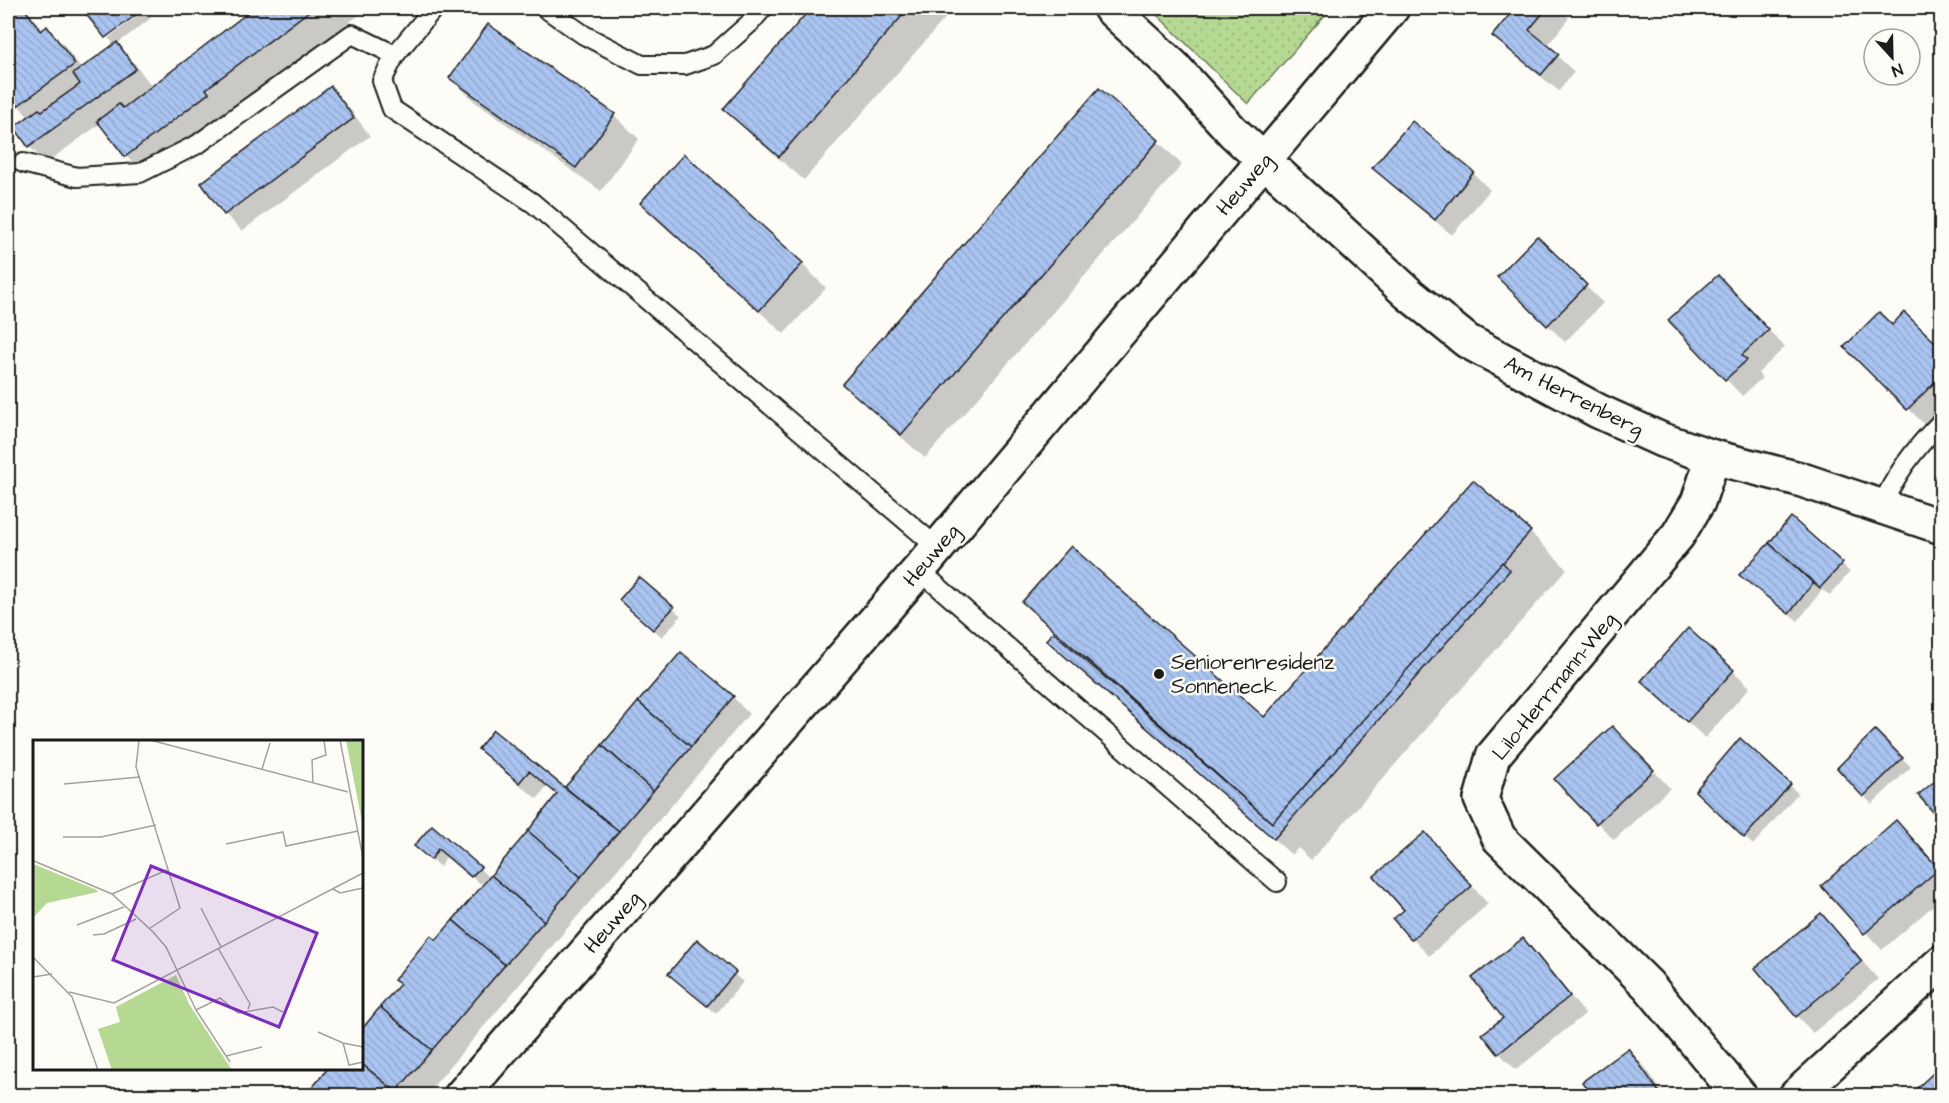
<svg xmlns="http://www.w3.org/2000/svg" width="1949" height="1103" viewBox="0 0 1949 1103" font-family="'Architects Daughter',sans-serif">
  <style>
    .green { fill: url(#green-dots); stroke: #687a57; stroke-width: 1.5 }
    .shadow { fill: #0003 }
    .building { fill: url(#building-back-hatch); stroke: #1c1c1c; stroke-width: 1.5 }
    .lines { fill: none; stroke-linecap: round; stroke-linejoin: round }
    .lane-casing { stroke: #1c1c1c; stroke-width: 22 }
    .street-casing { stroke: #1c1c1c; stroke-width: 38 }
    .secondary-casing { stroke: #1c1c1c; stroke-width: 38 }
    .lane { stroke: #fdfcf7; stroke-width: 18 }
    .street { stroke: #fdfcf7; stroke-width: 33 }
    .secondary { stroke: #fdfcf7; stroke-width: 33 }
    .poi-dot { fill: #1c1c1c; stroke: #fdfcf7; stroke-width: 2 }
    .labels { text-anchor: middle; stroke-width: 5; stroke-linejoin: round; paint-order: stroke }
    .street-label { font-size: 21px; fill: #1c1c1c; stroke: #fdfcf7 }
    .poi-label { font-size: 21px; fill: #1c1c1c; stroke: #fdfcf7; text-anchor: start }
    .inset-road { fill: none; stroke: #a3a29f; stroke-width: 1.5 }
    .view { fill: #7b2cbf; fill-opacity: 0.15; stroke: #7b2cbf; stroke-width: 3 }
    .inset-edge { fill: none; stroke: #1c1c1c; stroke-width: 3 }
  </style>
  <defs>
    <pattern id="green-dots" width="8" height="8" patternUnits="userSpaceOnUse" patternTransform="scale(1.5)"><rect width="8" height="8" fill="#b5d892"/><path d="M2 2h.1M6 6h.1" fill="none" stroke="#9bb97d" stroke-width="1.8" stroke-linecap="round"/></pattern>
    <pattern id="building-back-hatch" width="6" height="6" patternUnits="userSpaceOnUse" patternTransform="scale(1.5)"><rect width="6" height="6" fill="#aac4f1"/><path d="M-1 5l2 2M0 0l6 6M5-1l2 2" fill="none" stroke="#92a8ce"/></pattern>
  </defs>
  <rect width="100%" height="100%" fill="#fdfcf7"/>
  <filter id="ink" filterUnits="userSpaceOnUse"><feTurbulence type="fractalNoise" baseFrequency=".0167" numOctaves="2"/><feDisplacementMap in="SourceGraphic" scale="12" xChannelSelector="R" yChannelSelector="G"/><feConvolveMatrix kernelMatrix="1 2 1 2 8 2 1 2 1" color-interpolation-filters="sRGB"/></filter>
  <g filter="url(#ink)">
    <polygon class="green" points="1150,8 1331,8 1248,104"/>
    <g class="shadow">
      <polygon points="8,8 25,8 44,31 47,28 64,45 81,69 115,45 108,38 145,10 151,18 117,44 133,61 153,88 257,8 368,8 230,114 232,117 150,181 126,156 101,123 46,163 29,146 29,118 8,93"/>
      <polygon points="83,8 143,8 106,36"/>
      <polygon points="813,8 954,8 804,180 749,133 725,109"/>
      <polygon points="1517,8 1559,8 1569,18 1547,46 1574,72 1559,91 1511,53 1494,36"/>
      <polygon points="488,26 614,115 639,139 601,191 475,102 451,78"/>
      <polygon points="330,88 347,105 370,136 242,231 225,214"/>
      <polygon points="1158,141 1182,165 925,458 868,408 844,384"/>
      <polygon points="1374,168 1473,173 1490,190 1452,235 1391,185"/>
      <polygon points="642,203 802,264 826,288 784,334"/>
      <polygon points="1537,238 1603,303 1565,342 1499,277"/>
      <polygon points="1734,294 1785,347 1758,373 1762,378 1742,396 1726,379"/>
      <polygon points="1892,327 1942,351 1942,409 1925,425 1846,347"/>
      <polygon points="1791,520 1850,572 1830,595 1822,590 1798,621 1741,575"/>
      <polygon points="1530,532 1567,569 1311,860 1298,848 1292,855 1065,657 1048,640 1054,633 1024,602 1265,719"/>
      <polygon points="629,608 673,608 681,616 662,637"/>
      <polygon points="681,654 733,697 749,714 425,1096 308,1096 331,1068 362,1068 362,1032 489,879 487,878 481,884 447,856 440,867 416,846 433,827 490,878 558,796 547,787 537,799 497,766 480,749 494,732 566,789"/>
      <polygon points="1733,671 1750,687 1705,738 1643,681"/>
      <polygon points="1875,732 1911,767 1872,804 1864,796"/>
      <polygon points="1740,741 1798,793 1753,845 1697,791"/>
      <polygon points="1629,744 1670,788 1614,840 1556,779"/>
      <polygon points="1896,822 1942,871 1942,898 1882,950 1823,886"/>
      <polygon points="1441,851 1488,904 1429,956 1395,919 1406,910"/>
      <polygon points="1821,915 1878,979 1813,1033 1797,1016"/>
      <polygon points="1523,940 1540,957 1585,1014 1516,1070 1499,1053 1505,1018"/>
      <polygon points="697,941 743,982 716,1014 670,974"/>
      <polygon points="1628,1050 1645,1067 1665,1096 1594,1096"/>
    </g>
    <g class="building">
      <polygon points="8,8 24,8 41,31 47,26 75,64 16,107 8,96"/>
      <polygon points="81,8 143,8 144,9 105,38"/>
      <polygon points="254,8 313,8 206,89 209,93 125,157 97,121 119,104 123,108"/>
      <polygon points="811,8 909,8 779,157 723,109"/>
      <polygon points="1515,8 1547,8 1529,30 1559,54 1541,75 1492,36"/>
      <polygon points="488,24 615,114 576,168 449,78"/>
      <polygon points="117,42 136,69 28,147 14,127 39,109 42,111 80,84 73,74"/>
      <polygon points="331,86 354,118 224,215 201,183"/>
      <polygon points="1099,88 1159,140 901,435 842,384"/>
      <polygon points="1412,121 1474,172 1435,220 1372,168"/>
      <polygon points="684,154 803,263 759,311 640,203"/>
      <polygon points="1537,236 1587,285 1547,326 1497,277"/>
      <polygon points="1718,275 1769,330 1742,355 1747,360 1725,380 1668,320"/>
      <polygon points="1879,312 1892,325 1904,312 1942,349 1942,375 1907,410 1844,347"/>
      <polygon points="1473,480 1531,531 1272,823 1022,602 1071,546 1264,717"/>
      <polygon points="1791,517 1843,563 1820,588 1769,543"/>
      <polygon points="1769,543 1813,583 1789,614 1739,575"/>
      <polygon points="1502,562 1510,570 1274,839 1046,640 1053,632 1272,823"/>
      <polygon points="639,577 674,607 653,630 619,600"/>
      <polygon points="1688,628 1734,670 1687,722 1641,681"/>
      <polygon points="681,652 734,696 691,747 638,702"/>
      <polygon points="638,702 691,747 653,791 602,745"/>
      <polygon points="1612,726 1654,770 1596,824 1554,779"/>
      <polygon points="493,730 619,831 581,877 528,831 557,794 529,771 519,783 478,749"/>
      <polygon points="1875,730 1903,758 1863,797 1837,768"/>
      <polygon points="1740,738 1791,784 1744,838 1695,791"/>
      <polygon points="602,745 653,791 619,831 565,787"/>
      <polygon points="1942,775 1942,822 1918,795"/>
      <polygon points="1896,820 1939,869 1864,934 1821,886"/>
      <polygon points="432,825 481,867 471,877 438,849 431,860 414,846"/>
      <polygon points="528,831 581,877 544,921 491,875"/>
      <polygon points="1425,832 1472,886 1411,940 1393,919 1404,910 1374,876"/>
      <polygon points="491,875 544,921 505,965 453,920"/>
      <polygon points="1821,913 1862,961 1796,1017 1755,968"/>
      <polygon points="453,920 505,965 432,1050 380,1007 400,984 394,980 431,935 436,940"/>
      <polygon points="1523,938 1570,996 1498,1054 1482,1034 1503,1018 1472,978"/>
      <polygon points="697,939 736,972 707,1006 668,974"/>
      <polygon points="380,1007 432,1050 396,1092 362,1064 362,1029"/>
      <polygon points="1628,1048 1662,1096 1592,1096 1582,1082"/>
      <polygon points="362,1064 396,1092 394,1096 311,1096 308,1093 328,1068 362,1068"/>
      <polygon points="1942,1065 1942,1096 1923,1096 1917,1088"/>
      <polygon points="1917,1088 1923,1096 1909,1096"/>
    </g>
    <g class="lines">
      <defs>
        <g id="lane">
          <polyline points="434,8 395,55 382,81 392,109 533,203 938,548"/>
          <polyline points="545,8 584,35 642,65 685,65 714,55 750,23 763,8"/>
          <polyline points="23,163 77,177 140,173 198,144 352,34 395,55"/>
          <path d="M1882,506C1895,474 1917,446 1942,421"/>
          <polyline points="919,570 1277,882"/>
        </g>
        <g id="street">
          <polyline points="1110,8 1174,67 1233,132 1409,294 1467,341 1598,411 1662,440 1713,457 1799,479 1942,527"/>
          <polyline points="1713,457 1698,502 1678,535 1493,756 1481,799 1499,838 1648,985 1740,1096"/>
          <polyline points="1796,1096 1942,962"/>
        </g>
        <polyline id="secondary" points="461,1096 919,570 1392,8"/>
      </defs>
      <use href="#lane" class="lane-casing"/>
      <use href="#street" class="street-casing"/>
      <use href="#secondary" class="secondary-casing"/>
      <use href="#lane" class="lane"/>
      <use href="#street" class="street"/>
      <use href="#secondary" class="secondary"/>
    </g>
  </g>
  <circle class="poi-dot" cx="1159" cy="674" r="6"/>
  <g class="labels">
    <g class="street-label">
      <text transform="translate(1244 184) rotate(-50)" y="7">Heuweg</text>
      <text transform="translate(1574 396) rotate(27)" y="7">Am Herrenberg</text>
      <text transform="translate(931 555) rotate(-50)" y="7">Heuweg</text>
      <text transform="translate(1554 686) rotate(-51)" y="7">Lilo-Herrmann-Weg</text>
      <text transform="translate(612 922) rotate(-49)" y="7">Heuweg</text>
    </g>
    <g class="poi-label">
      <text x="1171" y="669">Seniorenresidenz<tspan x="1171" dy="24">Sonneneck</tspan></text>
    </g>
  </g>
  <g transform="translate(33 740)">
    <rect width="330" height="330" fill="#fdfcf7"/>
    <path d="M313,0H330V87ZM0,124L64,150L65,152L14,163L0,178ZM143,235L156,264L199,330H79L65,289L87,282L83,267Z" fill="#b5d892"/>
    <path class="inset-road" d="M106,0L103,27L147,168L116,189M117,0L315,52M307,0L330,118M229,29L237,3M280,42L279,20L293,15L291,0M31,44L107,37M30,97H68L123,85M193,104L250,92L253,106L325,91M1,121L79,154L120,192L133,207L163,270L197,322M300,149L307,153L330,148M79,154L134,130M168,168L188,207M44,185L91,167M60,195L71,194L103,179M185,208L217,264L215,269M0,217L39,257L65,330M0,237L19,234M36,252L81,263L330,133M163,270L187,258L205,273L240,267L250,272M285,292L310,303M330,307L310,303L316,325L330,322M193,316L229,307"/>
    <path class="view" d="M118,126L284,193L246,287L80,220Z"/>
    <rect width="330" height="330" class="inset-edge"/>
  </g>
  <rect width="1949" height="1103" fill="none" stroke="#fdfcf7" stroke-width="30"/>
  <rect x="15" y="15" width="1919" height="1073" fill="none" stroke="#1c1c1c" stroke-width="2" filter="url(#ink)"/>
  <g transform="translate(1892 57) rotate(158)"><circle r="28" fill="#fdfcf7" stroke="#a3a29f" stroke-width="1.5"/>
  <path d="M0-4.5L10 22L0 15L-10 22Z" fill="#1c1c1c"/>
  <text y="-9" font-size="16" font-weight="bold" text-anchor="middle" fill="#1c1c1c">N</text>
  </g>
</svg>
